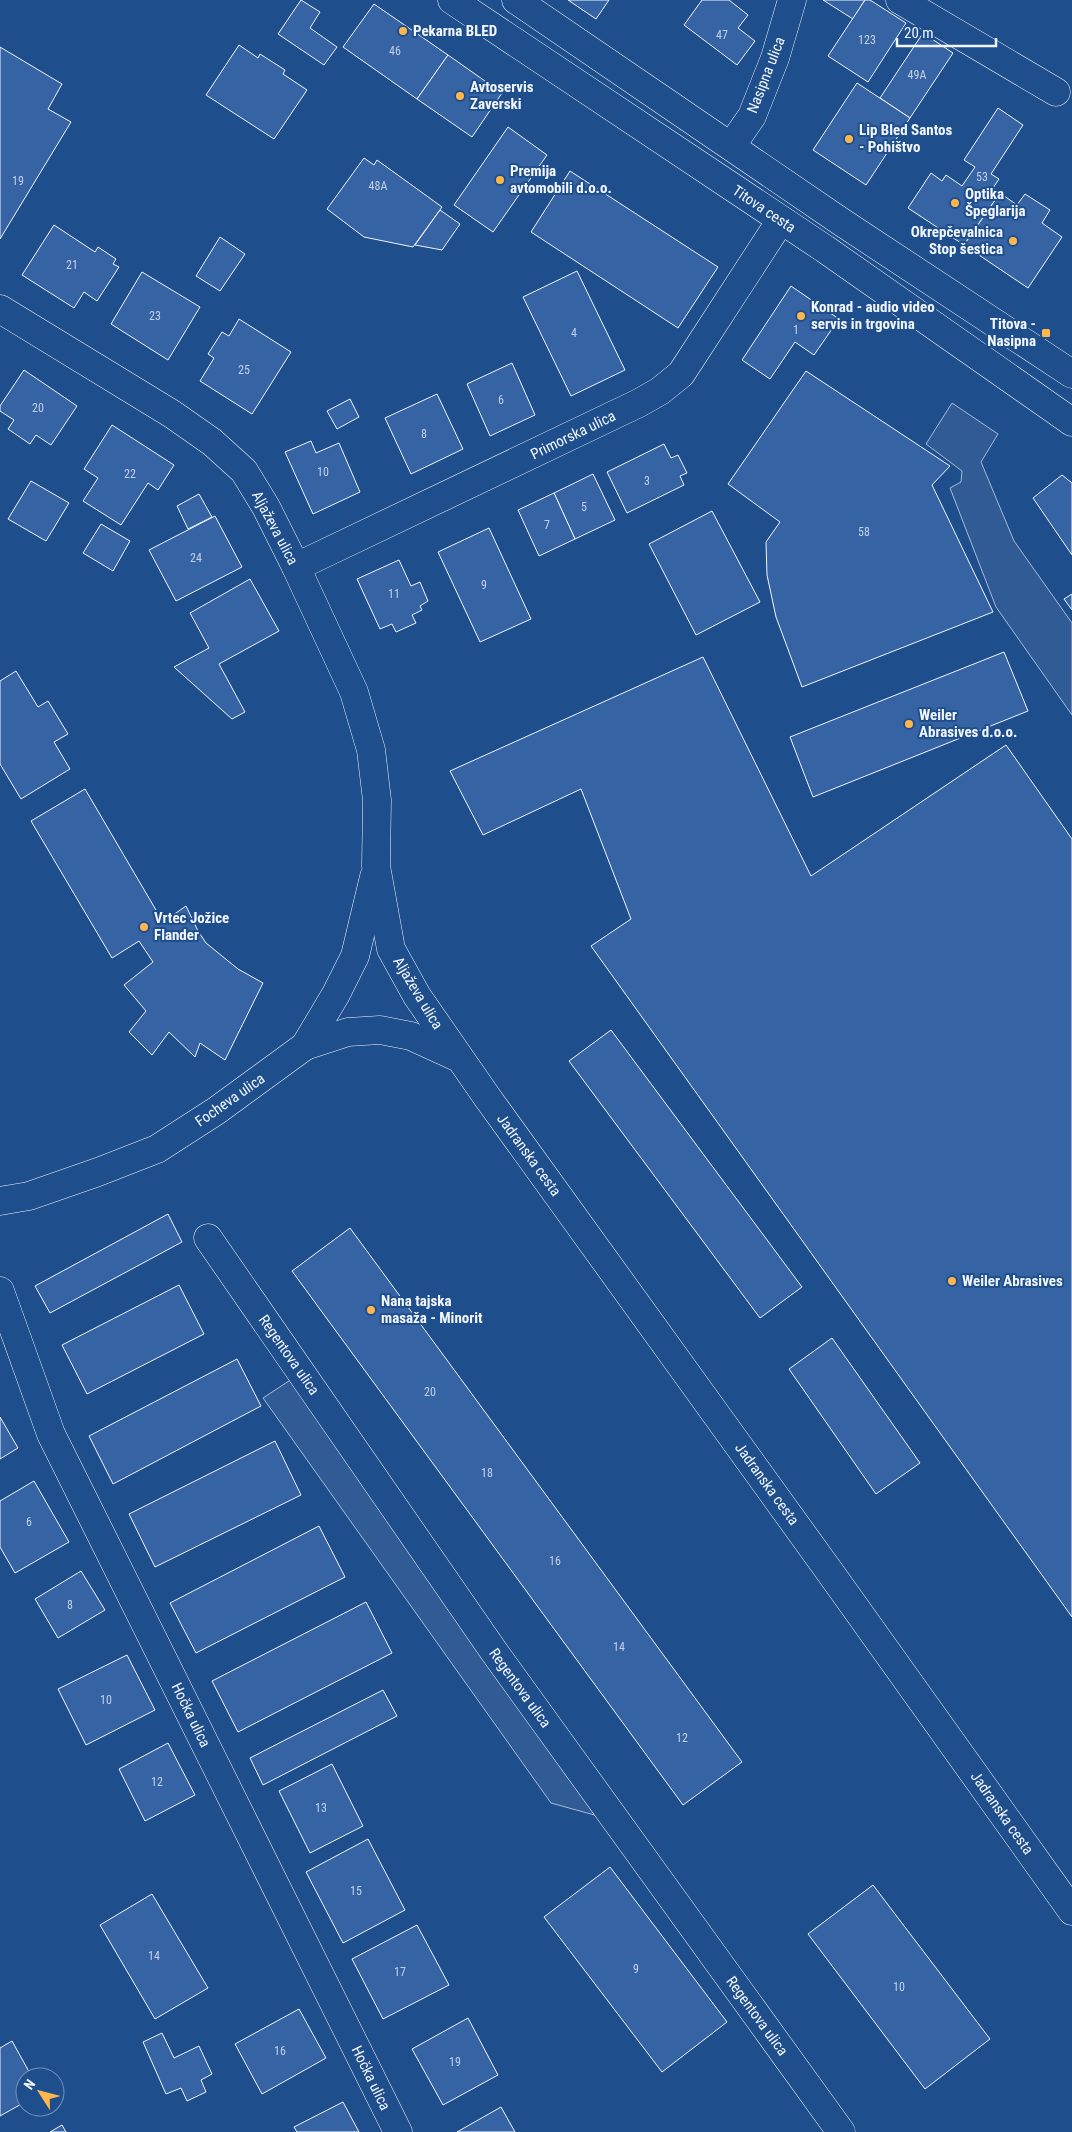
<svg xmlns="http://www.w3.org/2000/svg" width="1072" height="2132" viewBox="0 0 1072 2132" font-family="'Roboto Condensed',sans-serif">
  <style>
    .parking { fill: #305b95; stroke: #a8bbd7 }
    .building { fill: #3563a3; stroke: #f2f6ff }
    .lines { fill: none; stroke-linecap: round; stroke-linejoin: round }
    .minor-casing { stroke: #f2f6ff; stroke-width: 29 }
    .tertiary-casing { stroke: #f2f6ff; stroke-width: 29 }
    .secondary-casing { stroke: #f2f6ff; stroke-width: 29 }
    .minor { stroke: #1f4e8c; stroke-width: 28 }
    .tertiary { stroke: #1f4e8c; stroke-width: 28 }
    .secondary { stroke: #1f4e8c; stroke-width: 28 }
    .poi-dot { fill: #ffb74d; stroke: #1f4e8c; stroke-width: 2 }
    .labels { text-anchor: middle; stroke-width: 4; stroke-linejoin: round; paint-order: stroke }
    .number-label { font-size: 12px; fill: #c3d1e8 }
    .poi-label { font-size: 15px; font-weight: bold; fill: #f2f6ff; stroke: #1f4e8c; text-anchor: start }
    .street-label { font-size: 15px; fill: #f2f6ff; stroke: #1f4e8c }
  </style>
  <rect width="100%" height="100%" fill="#1f4e8c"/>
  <g class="parking">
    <polygon points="952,403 998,434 981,462 1014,541 1072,623 1072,715 996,607 950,488 961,482 962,471 926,444"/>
    <polygon points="301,1373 616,1821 551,1803 263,1398"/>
  </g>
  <g class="building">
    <polygon points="301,0 320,12 310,28 337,47 324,65 278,34"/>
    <polygon points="568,0 609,0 596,19"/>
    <polygon points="702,0 729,0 748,15 738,28 755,41 737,65 684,25"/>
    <polygon points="823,0 865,0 853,19"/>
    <polygon points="865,0 870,0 906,23 868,82 828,56"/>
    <polygon points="374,4 448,55 417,99 343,47"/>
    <polygon points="923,33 953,53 910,118 880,98"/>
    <polygon points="239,45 258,58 260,54 285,70 283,74 307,90 274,139 206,95"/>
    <polygon points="0,47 62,84 48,109 71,122 0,239"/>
    <polygon points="448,55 502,93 472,137 417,99"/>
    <polygon points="857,83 910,118 866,185 813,150"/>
    <polygon points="998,108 1023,125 991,174 999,179 993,188 1000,193 964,245 908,208 931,173 942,181 946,175 962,186 975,167 964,160"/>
    <polygon points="508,127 547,155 493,232 454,205"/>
    <polygon points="364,158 374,165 377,160 442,207 413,247 364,237 327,209"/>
    <polygon points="570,171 718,267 678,328 531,232"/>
    <polygon points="1000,193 1017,205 1025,194 1050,210 1042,223 1062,237 1028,288 964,245"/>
    <polygon points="440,210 460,224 442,250 415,245"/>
    <polygon points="54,225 95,252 98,247 116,259 113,264 119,267 97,301 84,292 74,308 22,275"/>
    <polygon points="220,237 245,254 220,291 196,276"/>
    <polygon points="577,271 625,370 571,396 523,297"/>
    <polygon points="142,272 200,307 168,360 111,324"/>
    <polygon points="791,286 839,319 814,355 795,342 770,379 742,360"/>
    <polygon points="239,319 291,352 252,414 200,381 214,358 208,354 222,332 229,336"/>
    <polygon points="512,363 535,415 490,436 467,384"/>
    <polygon points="24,370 77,406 51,445 36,435 30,444 8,429 14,420 0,411 0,406"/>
    <polygon points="806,371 950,466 932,485 993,612 802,687 776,617 767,575 766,542 780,522 728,484"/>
    <polygon points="437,394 463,449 411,474 385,418"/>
    <polygon points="350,399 359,417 337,429 327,411"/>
    <polygon points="112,425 174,465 158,490 148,483 121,525 83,501 98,478 84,469"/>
    <polygon points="311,441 316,453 339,443 360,492 313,514 285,452"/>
    <polygon points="664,444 671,458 678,455 687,473 680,476 684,485 627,513 607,472"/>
    <polygon points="593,474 615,520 575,539 554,493"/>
    <polygon points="1062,475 1072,483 1072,555 1033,498"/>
    <polygon points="31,481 69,503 46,541 8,519"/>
    <polygon points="554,493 575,539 539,556 518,510"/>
    <polygon points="199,494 212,517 188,529 177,506"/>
    <polygon points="712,511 760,602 696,635 649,544"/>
    <polygon points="215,516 242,567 176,601 149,550"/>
    <polygon points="101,524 130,541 113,571 83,553"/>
    <polygon points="489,528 531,619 480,642 438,552"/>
    <polygon points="399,560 411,586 420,582 428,601 420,606 422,610 412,615 416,623 396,632 392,624 380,629 357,579"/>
    <polygon points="250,579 279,631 219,664 245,712 232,719 174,667 209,648 190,613"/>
    <polygon points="1072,594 1072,610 1064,599"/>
    <polygon points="1004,652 1028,711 813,797 790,737"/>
    <polygon points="703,657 811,876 1006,745 1072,839 1072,1617 591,946 631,919 581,789 483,835 450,771"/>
    <polygon points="16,671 38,707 48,701 68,734 54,742 70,769 21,799 0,764 0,681"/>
    <polygon points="85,789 163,922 186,906 198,931 206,943 238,969 263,983 225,1060 200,1043 195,1057 169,1032 152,1055 129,1032 146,1011 124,985 153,962 139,941 112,958 31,821"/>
    <polygon points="611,1030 802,1287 760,1318 569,1061"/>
    <polygon points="168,1214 182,1242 50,1313 35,1286"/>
    <polygon points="350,1228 742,1762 683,1805 292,1271"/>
    <polygon points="179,1285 204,1334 87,1394 62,1345"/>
    <polygon points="832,1338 920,1463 876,1494 789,1369"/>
    <polygon points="237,1359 261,1406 113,1484 89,1436"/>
    <polygon points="0,1417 18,1448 0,1459"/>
    <polygon points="275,1441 301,1495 155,1567 129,1514"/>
    <polygon points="34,1481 69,1542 15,1573 0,1547 0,1501"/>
    <polygon points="319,1526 345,1577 196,1653 170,1603"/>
    <polygon points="81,1571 105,1610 58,1638 35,1599"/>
    <polygon points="366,1602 392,1653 238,1732 212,1681"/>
    <polygon points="127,1655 155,1710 86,1745 58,1689"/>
    <polygon points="383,1690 397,1716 263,1785 250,1758"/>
    <polygon points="168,1743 195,1795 145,1821 119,1769"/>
    <polygon points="332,1764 363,1826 310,1853 279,1791"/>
    <polygon points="368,1839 405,1910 343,1943 306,1872"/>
    <polygon points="610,1867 727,2022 662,2072 544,1917"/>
    <polygon points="873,1885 990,2039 925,2089 808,1934"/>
    <polygon points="152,1894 208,1988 155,2019 100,1925"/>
    <polygon points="417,1925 449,1985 383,2019 352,1959"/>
    <polygon points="299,2009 326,2058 262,2094 235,2044"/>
    <polygon points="468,2018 498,2075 443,2105 412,2049"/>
    <polygon points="162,2033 174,2058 199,2046 212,2074 201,2080 206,2092 187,2101 181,2088 166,2094 143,2042"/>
    <polygon points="12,2041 32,2077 25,2077 25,2102 0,2116 0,2048"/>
    <polygon points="343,2102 359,2132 297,2132 294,2127"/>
    <polygon points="501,2107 515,2132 457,2132"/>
    <polygon points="62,2125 66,2132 50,2132"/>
  </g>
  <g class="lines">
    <defs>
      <g id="minor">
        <polyline points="900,0 1056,92"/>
        <polyline points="0,309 172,414 212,442 244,471 266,507 296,567 354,692 371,750 377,800 376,866 391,949 417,996 487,1097 832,1575 1072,1911"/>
        <polyline points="296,567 639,403 660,391 681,374 781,220"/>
        <polyline points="305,1046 336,994 355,956 374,877"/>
        <polyline points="0,1201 29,1196 98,1172 157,1149 216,1111 305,1046 348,1032 380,1030 411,1036 459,1058"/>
        <polyline points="208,1238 495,1653 841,2132"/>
        <polyline points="0,1291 51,1434 398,2132"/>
      </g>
      <polyline id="tertiary" points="732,145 752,116 775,58 792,0"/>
      <g id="secondary">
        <polyline points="452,0 825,249 1072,422"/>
        <polyline points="516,0 843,223 1072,374"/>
      </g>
    </defs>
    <use href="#minor" class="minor-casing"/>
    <use href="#tertiary" class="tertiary-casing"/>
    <use href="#secondary" class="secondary-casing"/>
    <use href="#minor" class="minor"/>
    <use href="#tertiary" class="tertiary"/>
    <use href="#secondary" class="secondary"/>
  </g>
  <g class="poi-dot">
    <circle cx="403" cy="31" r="5"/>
    <circle cx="460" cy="96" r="5"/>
    <circle cx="849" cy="139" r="5"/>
    <circle cx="500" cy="180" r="5"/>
    <circle cx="955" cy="203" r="5"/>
    <circle cx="1013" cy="241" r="5"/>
    <circle cx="801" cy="316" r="5"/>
    <rect x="1041" y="328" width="10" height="10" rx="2.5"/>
    <circle cx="909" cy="724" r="5"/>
    <circle cx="144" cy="927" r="5"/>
    <circle cx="952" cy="1281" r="5"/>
    <circle cx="371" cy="1310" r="5"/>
  </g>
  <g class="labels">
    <g class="number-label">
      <text x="722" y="39">47</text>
      <text x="867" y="44">123</text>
      <text x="395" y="55">46</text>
      <text x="917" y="79">49A</text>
      <text x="982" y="181">53</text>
      <text x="18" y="185">19</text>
      <text x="378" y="190">48A</text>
      <text x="72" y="269">21</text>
      <text x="155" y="320">23</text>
      <text x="796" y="334">1</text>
      <text x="574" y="337">4</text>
      <text x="244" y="374">25</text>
      <text x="501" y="404">6</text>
      <text x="38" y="412">20</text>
      <text x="424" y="438">8</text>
      <text x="323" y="476">10</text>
      <text x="130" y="478">22</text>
      <text x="647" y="485">3</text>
      <text x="584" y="511">5</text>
      <text x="547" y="529">7</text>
      <text x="864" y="536">58</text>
      <text x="196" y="562">24</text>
      <text x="484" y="589">9</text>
      <text x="394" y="598">11</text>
      <text x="430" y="1396">20</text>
      <text x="487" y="1477">18</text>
      <text x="29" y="1526">6</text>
      <text x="555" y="1565">16</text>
      <text x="70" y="1609">8</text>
      <text x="619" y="1651">14</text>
      <text x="106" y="1704">10</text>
      <text x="682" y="1742">12</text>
      <text x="157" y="1786">12</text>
      <text x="321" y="1812">13</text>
      <text x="356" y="1895">15</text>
      <text x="154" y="1960">14</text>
      <text x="636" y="1973">9</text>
      <text x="400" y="1976">17</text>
      <text x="899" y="1991">10</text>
      <text x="280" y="2055">16</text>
      <text x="455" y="2066">19</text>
    </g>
    <g class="poi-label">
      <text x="413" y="36">Pekarna BLED</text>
      <text x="470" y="92">Avtoservis<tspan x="470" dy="17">Zaverski</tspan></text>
      <text x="859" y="135">Lip Bled Santos<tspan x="859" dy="17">- Pohištvo</tspan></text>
      <text x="510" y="176">Premija<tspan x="510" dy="17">avtomobili d.o.o.</tspan></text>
      <text x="965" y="199">Optika<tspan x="965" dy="17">Špeglarija</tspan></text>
      <text x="1003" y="237" text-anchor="end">Okrepčevalnica<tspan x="1003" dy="17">Stop šestica</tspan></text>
      <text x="811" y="312">Konrad - audio video<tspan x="811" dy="17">servis in trgovina</tspan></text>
      <text x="1036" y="329" text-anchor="end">Titova -<tspan x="1036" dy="17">Nasipna</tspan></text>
      <text x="919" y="720">Weiler<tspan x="919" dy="17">Abrasives d.o.o.</tspan></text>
      <text x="154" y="923">Vrtec Jožice<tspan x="154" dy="17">Flander</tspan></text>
      <text x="962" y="1286">Weiler Abrasives</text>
      <text x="381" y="1306">Nana tajska<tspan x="381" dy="17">masaža - Minorit</tspan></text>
    </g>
    <g class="street-label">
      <text transform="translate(766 75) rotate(-69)" y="5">Nasipna ulica</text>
      <text transform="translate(764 209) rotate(34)" y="5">Titova cesta</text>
      <text transform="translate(573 435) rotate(-26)" y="5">Primorska ulica</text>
      <text transform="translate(275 528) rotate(62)" y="5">Aljaževa ulica</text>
      <text transform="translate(418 993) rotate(59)" y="5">Aljaževa ulica</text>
      <text transform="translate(230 1100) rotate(-35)" y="5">Focheva ulica</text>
      <text transform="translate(529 1155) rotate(54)" y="5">Jadranska cesta</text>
      <text transform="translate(289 1355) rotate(55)" y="5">Regentova ulica</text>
      <text transform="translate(767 1484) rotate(54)" y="5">Jadranska cesta</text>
      <text transform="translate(520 1688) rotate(54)" y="5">Regentova ulica</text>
      <text transform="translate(191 1715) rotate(64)" y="5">Hočka ulica</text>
      <text transform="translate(1002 1813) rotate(55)" y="5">Jadranska cesta</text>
      <text transform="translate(757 2016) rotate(54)" y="5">Regentova ulica</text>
      <text transform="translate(371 2078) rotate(64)" y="5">Hočka ulica</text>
    </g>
  </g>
  <g transform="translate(40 2092) rotate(306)"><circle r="24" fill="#1f4e8c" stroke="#7391ba"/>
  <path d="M0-4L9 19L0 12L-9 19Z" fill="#ffb74d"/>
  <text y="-8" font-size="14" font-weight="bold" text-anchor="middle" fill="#f2f6ff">N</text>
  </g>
  <path d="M897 38v8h99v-8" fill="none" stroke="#f2f6ff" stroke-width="2.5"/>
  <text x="904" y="38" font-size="15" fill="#f2f6ff" stroke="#1f4e8c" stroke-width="4" paint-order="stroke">20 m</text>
</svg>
